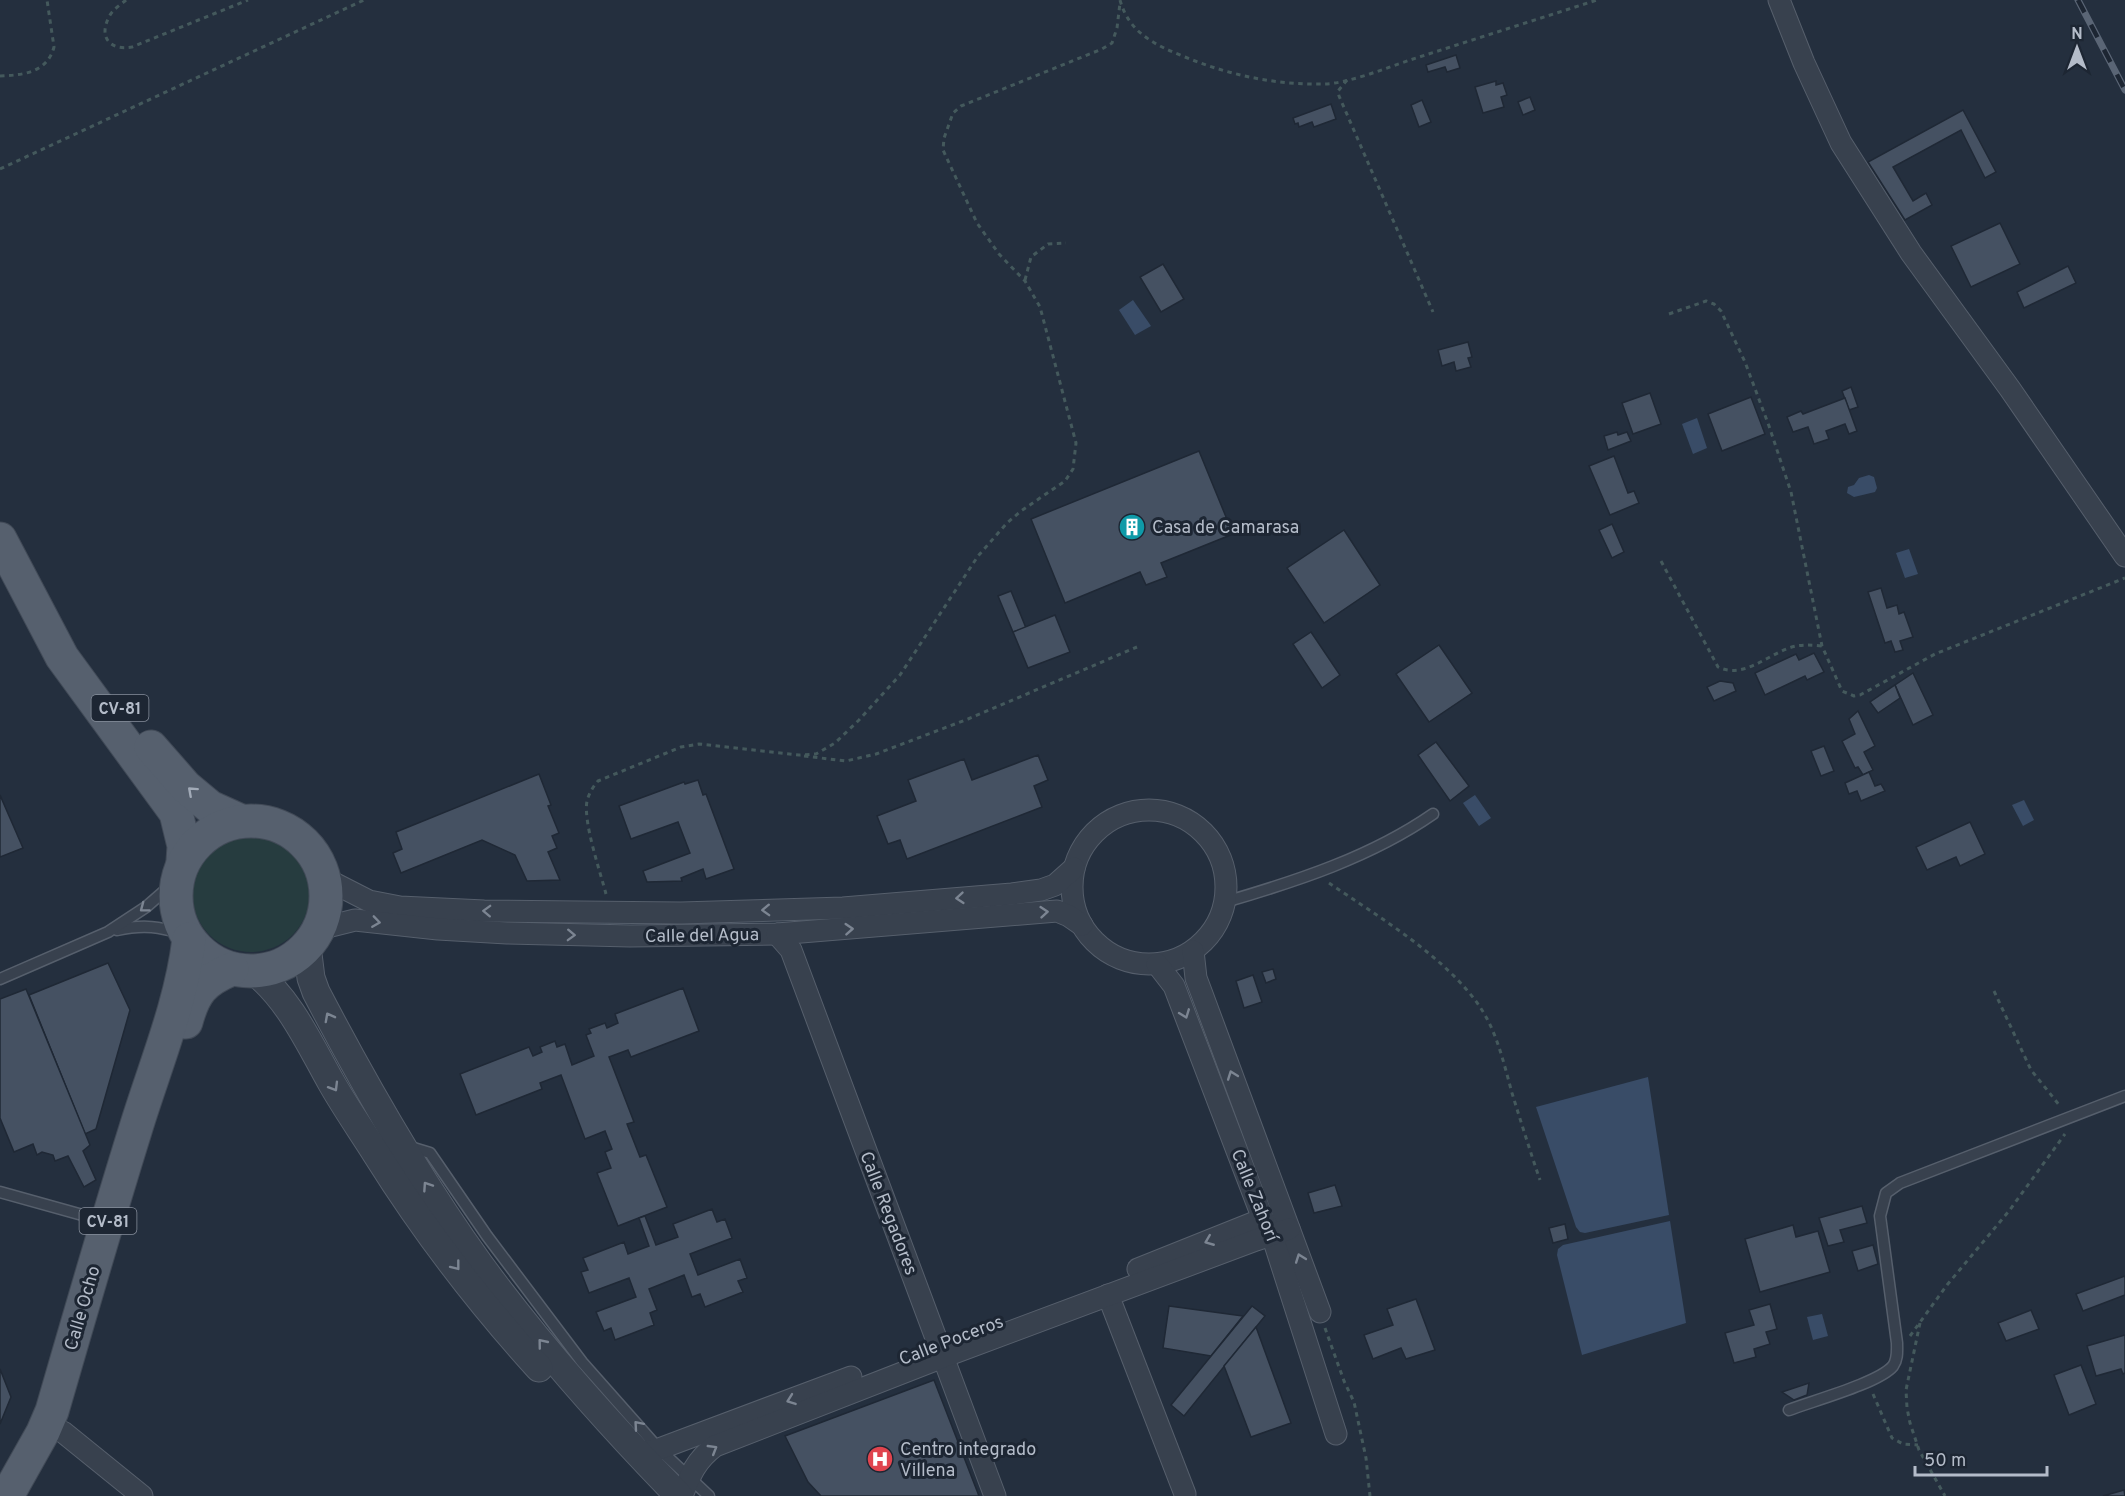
<svg xmlns="http://www.w3.org/2000/svg" width="2125" height="1496" viewBox="0 0 2125 1496" font-family="Overpass,sans-serif">
  <style>
    .green { fill: #263c3f }
    .water { fill: #394c67 }
    .building { fill: #455162; stroke: #1f2835; stroke-width: 1.5 }
    .lines { fill: none; stroke-linecap: round; stroke-linejoin: round }
    .service-casing { stroke: #565f6c; stroke-width: 13 }
    .minor-casing { stroke: #565f6c; stroke-width: 23 }
    .tertiary-casing { stroke: #565f6c; stroke-width: 29 }
    .primary-casing { stroke: #414a57; stroke-width: 35 }
    .path { stroke: #44595c; stroke-width: 3; stroke-dasharray: 4.5 4.5; stroke-linecap: butt }
    .service { stroke: #38414e; stroke-width: 10 }
    .minor { stroke: #38414e; stroke-width: 21 }
    .tertiary { stroke: #38414e; stroke-width: 27 }
    .primary { stroke: #56606e; stroke-width: 33 }
    .rail-casing { stroke: #5a6575; stroke-width: 7 }
    .rail { stroke: #1d2633; stroke-width: 4.5; stroke-dasharray: 14; stroke-linecap: butt }
    .oneway { stroke: #a1aab7 }
    .oneway2 { stroke: #7c8592 }
    .labels { text-anchor: middle; stroke-width: 6; stroke-linejoin: round; paint-order: stroke }
    .shield { fill: #1d2633; stroke: #878f9c; stroke-width: 1.5 }
    .shield-label { font-size: 16px; font-weight: bold; fill: #b4bcc9 }
    .poi-label { font-size: 18px; fill: #b4bcc9; stroke: #1d2633; text-anchor: start }
    .street-label { font-size: 18px; fill: #b4bcc9; stroke: #1d2633 }
  </style>
  <rect width="100%" height="100%" fill="#242f3e"/>
  <circle class="green" cx="251" cy="893" r="59"/>
  <g class="water">
    <polygon points="1133,300 1151,326 1135,335 1119,310"/>
    <polygon points="1697,418 1707,448 1693,454 1682,424"/>
    <polygon points="1869,475 1874,477 1877,488 1875,492 1854,497 1847,493 1848,487 1854,485 1859,478"/>
    <polygon points="1909,549 1918,574 1905,578 1896,553"/>
    <polygon points="1475,795 1491,818 1479,826 1463,803"/>
    <polygon points="2024,800 2034,820 2023,826 2012,805"/>
    <polygon points="1648,1077 1669,1215 1585,1233 1580,1232 1576,1227 1536,1107"/>
    <polygon points="1670,1221 1686,1323 1582,1355 1557,1255 1558,1249 1563,1245"/>
    <polygon points="1822,1314 1828,1336 1813,1340 1807,1317"/>
  </g>
  <g class="building">
    <polygon points="1456,55 1460,68 1447,72 1445,67 1428,72 1426,65"/>
    <polygon points="1496,81 1496,85 1503,83 1507,95 1501,97 1504,107 1483,113 1475,87"/>
    <polygon points="1530,97 1535,110 1523,115 1518,102"/>
    <polygon points="1422,100 1431,122 1419,127 1411,105"/>
    <polygon points="1331,104 1336,119 1314,127 1312,122 1299,127 1298,123 1295,124 1293,118"/>
    <polygon points="1963,110 1996,172 1985,178 1961,130 1893,167 1913,201 1926,193 1932,205 1905,220 1868,162"/>
    <polygon points="2000,223 2020,264 1971,287 1951,246"/>
    <polygon points="1163,264 1184,299 1161,312 1140,277"/>
    <polygon points="2068,266 2076,283 2024,308 2017,292"/>
    <polygon points="1468,342 1472,357 1468,358 1471,367 1456,371 1454,362 1442,366 1438,350"/>
    <polygon points="1851,387 1858,407 1849,410 1842,391"/>
    <polygon points="1650,393 1661,424 1633,434 1622,403"/>
    <polygon points="1751,397 1765,434 1722,451 1708,414"/>
    <polygon points="1845,398 1857,431 1849,434 1845,424 1826,431 1829,439 1814,444 1808,427 1793,432 1787,417 1801,411 1803,414"/>
    <polygon points="1617,432 1618,435 1627,432 1631,441 1608,450 1604,436"/>
    <polygon points="1199,451 1233,534 1161,563 1167,577 1146,585 1140,572 1065,603 1031,519"/>
    <polygon points="1614,456 1628,493 1634,491 1639,503 1610,515 1589,466"/>
    <polygon points="1612,524 1624,552 1612,558 1599,530"/>
    <polygon points="1344,530 1380,585 1324,623 1287,568"/>
    <polygon points="1881,588 1887,608 1897,605 1899,614 1904,612 1913,637 1900,641 1903,650 1895,652 1891,641 1885,643 1868,592"/>
    <polygon points="1011,591 1026,628 1013,632 998,596"/>
    <polygon points="1055,615 1070,652 1028,668 1013,632"/>
    <polygon points="1311,632 1340,675 1322,688 1293,644"/>
    <polygon points="1439,645 1472,693 1429,722 1396,674"/>
    <polygon points="1814,653 1824,672 1807,680 1805,676 1765,695 1755,673 1796,654 1799,660"/>
    <polygon points="1913,673 1933,715 1913,725 1895,685"/>
    <polygon points="1720,681 1733,683 1736,691 1714,701 1707,687"/>
    <polygon points="1895,685 1900,698 1878,713 1870,702"/>
    <polygon points="1858,711 1875,746 1864,752 1873,770 1863,775 1858,767 1855,768 1842,741 1855,734 1849,719"/>
    <polygon points="1436,742 1469,786 1450,801 1418,755"/>
    <polygon points="1824,746 1834,771 1821,776 1811,751"/>
    <polygon points="1038,755 1048,780 1034,786 1042,807 907,859 900,840 888,844 877,816 916,801 908,780 964,759 972,780"/>
    <polygon points="1869,772 1875,786 1881,784 1885,791 1861,801 1857,791 1849,794 1845,783"/>
    <polygon points="539,774 551,805 548,806 559,833 552,836 557,848 548,852 560,880 527,881 515,855 482,840 401,873 393,853 402,849 396,832"/>
    <polygon points="698,780 703,795 706,794 734,869 706,879 703,869 681,878 682,881 647,882 643,871 690,853 678,822 631,839 619,806 684,782 685,784"/>
    <polygon points="0,795 23,848 0,857"/>
    <polygon points="1970,822 1985,854 1960,866 1956,857 1927,870 1916,847"/>
    <polygon points="108,963 130,1010 96,1129 85,1134 29,995"/>
    <polygon points="1273,969 1276,979 1266,983 1262,972"/>
    <polygon points="1253,975 1262,1002 1244,1008 1236,981"/>
    <polygon points="683,988 699,1031 631,1057 628,1050 609,1057 634,1122 627,1124 640,1157 646,1155 667,1207 618,1226 597,1173 611,1168 605,1152 612,1149 605,1131 585,1139 561,1075 540,1083 542,1089 476,1115 460,1074 529,1047 533,1056 542,1052 540,1047 555,1041 557,1047 565,1044 572,1065 594,1056 586,1035 591,1033 589,1029 605,1023 607,1028 618,1023 615,1014"/>
    <polygon points="26,989 90,1145 83,1151 96,1180 84,1187 68,1156 55,1161 53,1155 42,1152 37,1155 33,1144 14,1152 0,1118 0,999"/>
    <polygon points="1335,1185 1342,1206 1314,1213 1308,1193"/>
    <polygon points="1862,1206 1867,1223 1840,1230 1844,1242 1828,1246 1819,1218"/>
    <polygon points="712,1209 717,1222 725,1219 732,1238 690,1254 698,1275 740,1259 747,1278 738,1281 743,1292 705,1307 700,1294 692,1297 684,1275 649,1289 657,1310 650,1313 654,1325 615,1340 611,1328 604,1331 596,1312 636,1297 629,1278 589,1293 581,1272 588,1270 583,1258 624,1242 628,1254 649,1246 639,1218 645,1216 656,1245 678,1237 673,1224"/>
    <polygon points="1565,1224 1568,1239 1553,1243 1549,1228"/>
    <polygon points="1793,1225 1796,1237 1818,1231 1830,1272 1760,1292 1745,1239"/>
    <polygon points="1873,1245 1878,1264 1858,1271 1852,1251"/>
    <polygon points="2125,1276 2125,1295 2083,1311 2076,1294"/>
    <polygon points="1416,1299 1435,1350 1406,1359 1401,1348 1373,1359 1364,1335 1393,1325 1387,1309"/>
    <polygon points="1770,1304 1777,1329 1766,1332 1770,1344 1754,1349 1756,1357 1734,1363 1725,1333 1754,1325 1749,1310"/>
    <polygon points="1169,1306 1243,1316 1211,1356 1163,1348"/>
    <polygon points="1252,1306 1265,1316 1184,1416 1171,1405"/>
    <polygon points="2031,1310 2039,1329 2006,1341 1998,1323"/>
    <polygon points="1256,1327 1291,1423 1251,1437 1224,1366"/>
    <polygon points="2125,1335 2125,1373 2123,1374 2121,1369 2096,1376 2087,1346"/>
    <polygon points="2081,1365 2096,1404 2069,1415 2054,1375"/>
    <polygon points="0,1369 11,1397 0,1424"/>
    <polygon points="934,1380 979,1496 821,1496 808,1482 785,1436"/>
    <polygon points="1809,1383 1807,1395 1794,1400 1782,1392"/>
    <polygon points="2124,1490 2125,1496 2103,1496"/>
  </g>
  <g class="lines">
    <defs>
      <g id="service">
        <path d="M1225,902C1297,881 1371,857 1433,814"/>
        <path d="M117,930C145,924 159,927 185,934"/>
        <polyline points="0,979 108,932 146,907 177,880"/>
        <polyline points="407,1146 430,1153 487,1236 582,1362 659,1449 709,1496"/>
        <polyline points="0,1192 104,1221"/>
        <path d="M1789,1410C1812,1401 1879,1383 1893,1366C1898,1359 1897,1351 1897,1343L1880,1216L1886,1193L1900,1183L2125,1096"/>
      </g>
      <g id="minor">
        <polyline points="1779,0 1804,63 1841,143 1911,253 2010,389 2125,556"/>
        <circle cx="1149" cy="887" r="77"/>
        <polyline points="324,878 369,901 400,907 484,911 681,913 843,908 1012,894 1041,890 1055,885 1074,868"/>
        <polyline points="319,929 355,920 438,929 507,933 630,936 777,934 1057,911 1069,916 1082,925"/>
        <polyline points="777,934 791,950 995,1496"/>
        <polyline points="1193,951 1196,978 1202,994 1320,1312"/>
        <polyline points="1157,964 1174,986 1263,1219 1272,1235 1336,1434"/>
        <polyline points="1138,1269 1263,1219"/>
        <polyline points="1108,1295 1185,1494"/>
        <polyline points="63,1432 142,1496"/>
        <polyline points="637,1453 659,1449 851,1377"/>
        <path d="M682,1496C690,1475 696,1460 715,1446L943,1357L1256,1240L1289,1229"/>
      </g>
      <g id="tertiary">
        <path d="M307,946L311,978L316,992C365,1086 418,1179 480,1265C540,1347 608,1423 679,1496"/>
        <path d="M254,971C290,1000 309,1043 331,1082C345,1107 362,1131 377,1155C424,1230 480,1303 539,1368"/>
      </g>
      <g id="primary">
        <polyline points="0,539 62,657 176,813 184,846 183,861"/>
        <polyline points="151,747 186,787 210,807 241,821"/>
        <circle cx="251" cy="896" r="75"/>
        <path d="M186,1022C194,992 203,981 232,969"/>
        <path d="M7,1496L43,1432L52,1411C79,1318 106,1224 135,1131C154,1068 181,1006 189,939"/>
      </g>
    </defs>
    <use href="#service" class="service-casing"/>
    <use href="#minor" class="minor-casing"/>
    <use href="#tertiary" class="tertiary-casing"/>
    <use href="#primary" class="primary-casing"/>
    <g class="path">
      <path d="M126,0C120,5 112,10 109,17C98,38 111,51 132,47L248,0"/>
      <path d="M1120,0C1129,33 1155,45 1185,57C1229,75 1275,85 1323,84C1347,84 1386,68 1410,60C1472,40 1535,20 1597,0"/>
      <path d="M0,76C23,75 47,73 54,47L47,0"/>
      <polyline points="1347,80 1338,91 1339,96 1433,312"/>
      <polyline points="0,169 364,0"/>
      <polyline points="1025,280 1031,257 1048,244 1066,243"/>
      <polyline points="1669,314 1706,301 1714,304 1721,311 1745,362 1769,426 1791,492 1822,646 1842,691 1854,696 1860,695 1935,654 2125,578"/>
      <path d="M1661,561L1718,667C1743,679 1766,656 1789,648C1800,644 1810,645 1822,646"/>
      <polyline points="804,756 846,761 876,754 968,719 1137,647"/>
      <path d="M1329,883C1379,917 1446,957 1480,1007C1497,1032 1504,1064 1512,1093C1521,1122 1530,1151 1540,1180"/>
      <path d="M606,894C600,871 583,822 587,801C589,793 593,787 598,781L681,747L699,744L799,755L816,754L835,743L859,720L900,675L978,556L1007,523L1021,511L1065,481L1073,469L1076,443L1040,307L1025,281L999,254L977,223L943,150L944,138L953,113L961,106L1102,49L1112,43L1117,28L1120,3"/>
      <polyline points="1994,991 2031,1070 2060,1106"/>
      <polyline points="1920,1323 1906,1390 1907,1408 1910,1423 1919,1450 1945,1496"/>
      <polyline points="1325,1328 1344,1381 1354,1402 1366,1458 1370,1496"/>
      <polyline points="1910,1336 1947,1285 2009,1211 2065,1134"/>
      <polyline points="1873,1394 1892,1438 1903,1444 1918,1445"/>
    </g>
    <use href="#service" class="service"/>
    <use href="#minor" class="minor"/>
    <use href="#tertiary" class="tertiary"/>
    <use href="#primary" class="primary"/>
    <defs>
      <polyline id="rail" points="2078,0 2125,90"/>
    </defs>
    <use href="#rail" class="rail-casing"/>
    <use href="#rail" class="rail"/>
  </g>
  <defs><path id="oneway-chevron" d="M-2-3.5L2.5 0L-2 3.5" fill="none" stroke-width="1.6" stroke-linecap="round" stroke-linejoin="round" transform="scale(1.5)"/></defs>
  <use class="oneway" href="#oneway-chevron" transform="translate(192 791) rotate(-138)"/>
  <g class="oneway2">
    <use href="#oneway-chevron" transform="translate(960 898) rotate(175)"/>
    <use href="#oneway-chevron" transform="translate(144 908) rotate(143)"/>
    <use href="#oneway-chevron" transform="translate(766 910) rotate(178)"/>
    <use href="#oneway-chevron" transform="translate(487 911) rotate(-178)"/>
    <use href="#oneway-chevron" transform="translate(1044 912) rotate(-5)"/>
    <use href="#oneway-chevron" transform="translate(376 922) rotate(8)"/>
    <use href="#oneway-chevron" transform="translate(849 929) rotate(-4)"/>
    <use href="#oneway-chevron" transform="translate(571 935) rotate(2)"/>
    <use href="#oneway-chevron" transform="translate(1185 1014) rotate(69)"/>
    <use href="#oneway-chevron" transform="translate(329 1017) rotate(-118)"/>
    <use href="#oneway-chevron" transform="translate(1232 1075) rotate(-110)"/>
    <use href="#oneway-chevron" transform="translate(334 1087) rotate(59)"/>
    <use href="#oneway-chevron" transform="translate(427 1186) rotate(-124)"/>
    <use href="#oneway-chevron" transform="translate(1209 1241) rotate(158)"/>
    <use href="#oneway-chevron" transform="translate(1300 1258) rotate(-110)"/>
    <use href="#oneway-chevron" transform="translate(456 1266) rotate(52)"/>
    <use href="#oneway-chevron" transform="translate(542 1343) rotate(-129)"/>
    <use href="#oneway-chevron" transform="translate(791 1400) rotate(160)"/>
    <use href="#oneway-chevron" transform="translate(638 1425) rotate(-131)"/>
    <use href="#oneway-chevron" transform="translate(713 1449) rotate(-31)"/>
  </g>
  <defs>
    <symbol id="building-disc" viewBox="-11 -11 22 22"><circle r="9.5" fill="#0f9aa8" stroke="#1d2633"/><path d="M-4-6H4V6H1V3H-1V6H-4ZM-2.5-4.3h1.7v1.8h-1.7ZM.8-4.3h1.7v1.8H.8ZM-2.5-1h1.7V.8h-1.7ZM.8-1h1.7V.8H.8Z" fill="#fff"/></symbol>
    <symbol id="hospital-disc" viewBox="-11 -11 22 22"><circle r="9.5" fill="#e0444e" stroke="#1d2633"/><path d="M-5-5h3v3.5h4V-5h3V5h-3V1.5h-4V5h-3Z" fill="#fff"/></symbol>
  </defs>
  <g fill-rule="evenodd">
    <use href="#building-disc" x="1117" y="512" width="30" height="30"/>
    <use href="#hospital-disc" x="865" y="1444" width="30" height="30"/>
  </g>
  <g class="labels">
    <g class="shield">
      <rect x="91.5" y="695" width="57" height="26" rx="4.5"/>
      <rect x="79.5" y="1208" width="57" height="26" rx="4.5"/>
    </g>
    <g class="shield-label">
      <text x="120" y="714">CV-81</text>
      <text x="108" y="1227">CV-81</text>
    </g>
    <g class="poi-label">
      <text x="1152" y="533">Casa de Camarasa</text>
      <text x="900" y="1455">Centro integrado<tspan x="900" dy="21">Villena</tspan></text>
    </g>
    <g class="street-label">
      <text transform="translate(702 935) rotate(-1)" y="6">Calle del Agua</text>
      <text transform="translate(1255 1195) rotate(68)" y="6">Calle Zahorí</text>
      <text transform="translate(889 1213) rotate(69)" y="6">Calle Regadores</text>
      <text transform="translate(82 1308) rotate(-74)" y="6">Calle Ocho</text>
      <text transform="translate(951 1340) rotate(-21)" y="6">Calle Poceros</text>
    </g>
  </g>
  <g transform="translate(2077 48)" stroke="#1d2633" stroke-width="4.5" paint-order="stroke">
  <path d="M0-4.5L10 22L0 15L-10 22Z" fill="#b4bcc9"/>
  <text y="-9" font-size="16" font-weight="bold" text-anchor="middle" fill="#b4bcc9">N</text>
  </g>
  <path d="M1915 1466v9h132v-9" fill="none" stroke="#b4bcc9" stroke-width="3"/>
  <text x="1924" y="1466" font-size="18" fill="#b4bcc9" stroke="#1d2633" stroke-width="4.5" paint-order="stroke">50 m</text>
</svg>
